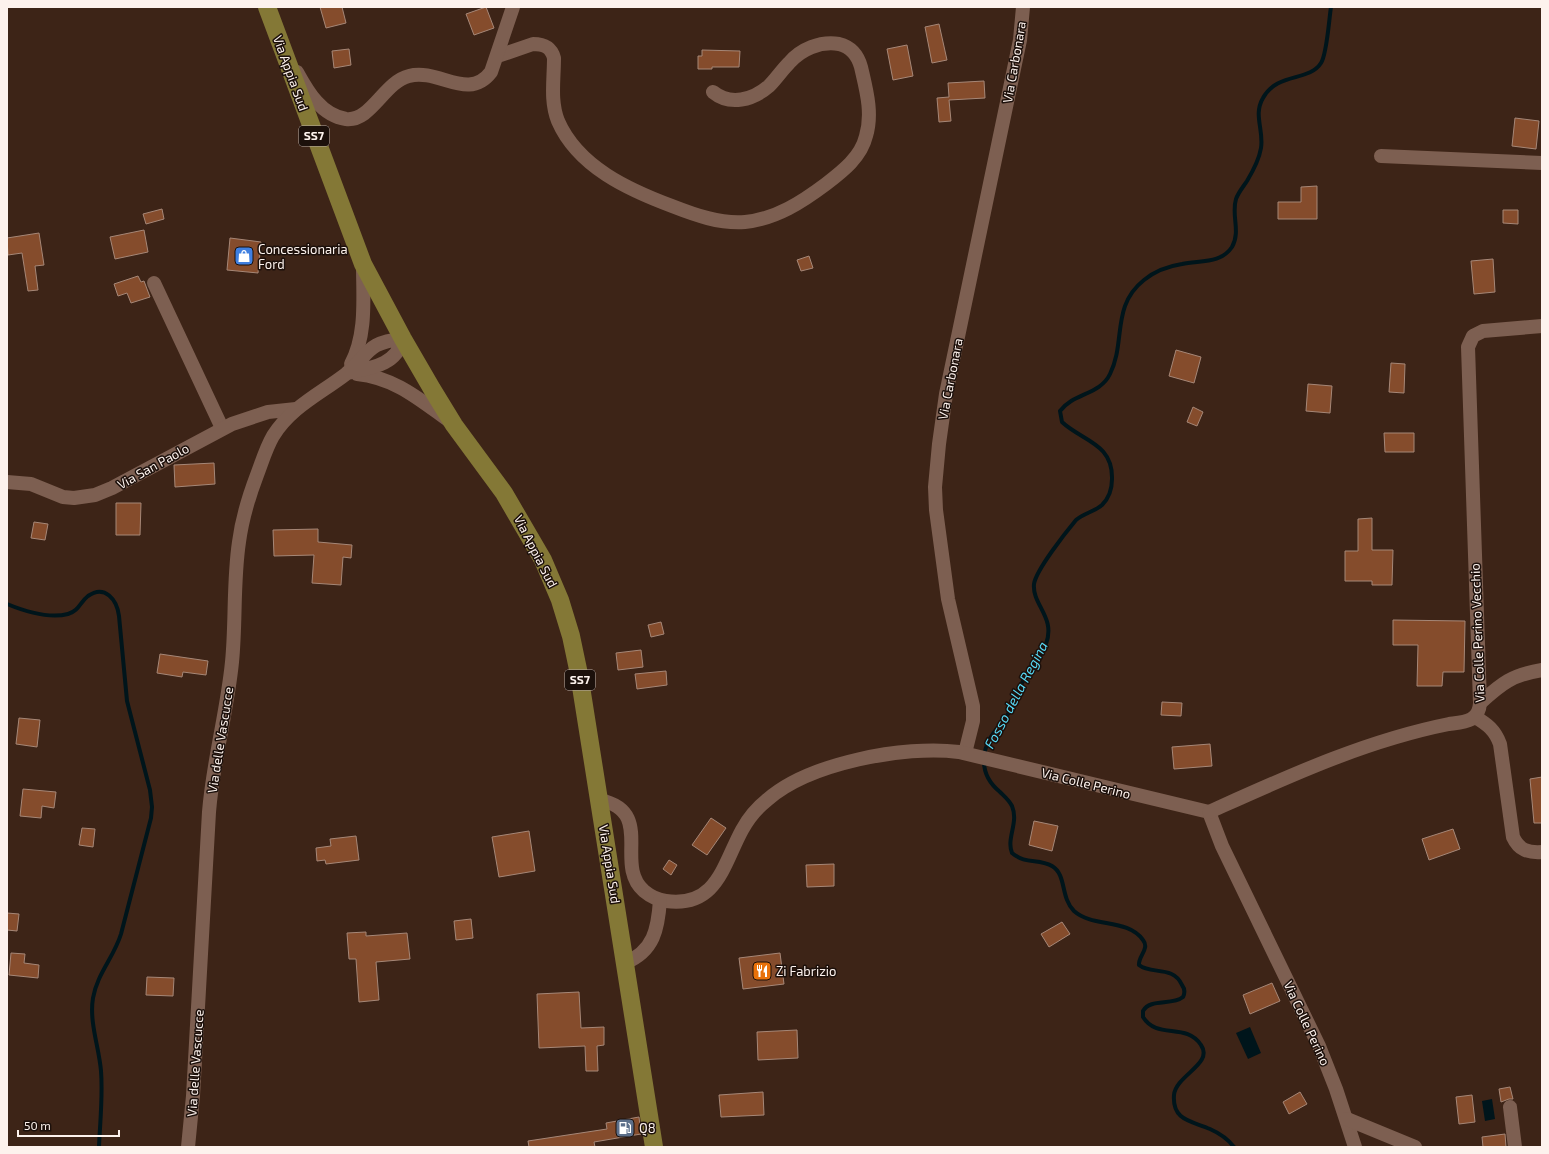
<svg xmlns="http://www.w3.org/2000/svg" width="1549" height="1154" viewBox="0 0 1549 1154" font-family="'Exo 2',sans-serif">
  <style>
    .water { fill: #00151b }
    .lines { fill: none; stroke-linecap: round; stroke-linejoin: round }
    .stream { stroke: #00151b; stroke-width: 4 }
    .building { fill: #854c2c; stroke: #a68777 }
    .minor { stroke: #7d5f51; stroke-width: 14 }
    .major { stroke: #847836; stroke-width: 18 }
    .labels { text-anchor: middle; stroke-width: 3; stroke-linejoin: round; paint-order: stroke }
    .shield { fill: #1c100b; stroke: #baaea9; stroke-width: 1 }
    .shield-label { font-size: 12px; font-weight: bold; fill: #fdf2ed }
    .street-label { font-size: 13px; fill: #fdf2ed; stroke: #1c100b }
    .poi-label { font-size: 13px; fill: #fdf2ed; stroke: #1c100b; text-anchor: start }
    .water-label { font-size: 14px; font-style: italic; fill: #57daf7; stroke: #1c100b }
  </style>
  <rect width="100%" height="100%" fill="#3d2417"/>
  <g class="water">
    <polygon points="1250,1027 1261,1053 1248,1059 1236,1033"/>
    <polygon points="1492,1099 1495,1119 1485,1121 1482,1101"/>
  </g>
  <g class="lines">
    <g class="stream">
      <path d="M7,604C24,611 49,619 68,614C79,611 80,602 88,596C105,584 117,600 119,616L127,701L150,790L152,807L151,818L121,934C114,957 97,974 93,998C89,1022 99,1047 101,1071C103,1096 100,1122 99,1147"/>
      <path d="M1234,1147C1228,1139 1219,1133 1210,1129C1192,1121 1172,1121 1174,1095C1176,1075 1214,1064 1201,1045C1186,1022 1157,1040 1143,1017V1011C1150,998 1172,1006 1183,997C1185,993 1185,989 1182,985C1173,965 1151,975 1139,965C1138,956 1150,949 1143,940C1127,918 1093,928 1074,911C1060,897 1067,875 1052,866C1038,858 1026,865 1012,853C1006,838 1019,823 1012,806C1009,800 1004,796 1000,792C989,783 983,773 984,758C985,738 1000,727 1010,711C1015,702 1017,692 1022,683C1029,670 1041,658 1046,644C1056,617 1032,605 1034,584C1036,570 1066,532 1076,520C1084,513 1094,512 1102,505C1109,498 1112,489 1112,479C1113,443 1082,441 1062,422L1060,411C1073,393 1100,395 1110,374C1126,342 1111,306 1144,280C1155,271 1169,266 1182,264C1199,260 1221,264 1232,247C1241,231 1231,215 1236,199C1238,193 1243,187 1247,181C1253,171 1259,160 1261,148C1264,130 1253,115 1263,98C1277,72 1309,82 1321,63C1327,54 1329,19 1331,7"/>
    </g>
  </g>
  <g class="building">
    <polygon points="320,7 342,7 346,23 326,28"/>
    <polygon points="486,7 494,28 474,35 466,14"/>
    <polygon points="939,24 947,60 932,63 925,27"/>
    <polygon points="907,45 913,76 893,80 887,49"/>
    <polygon points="349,49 351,65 334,68 332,51"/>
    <polygon points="702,50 740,51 739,67 712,67 712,69 698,69 698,56 702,56"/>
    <polygon points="984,81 985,98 949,100 951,121 939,122 937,98 949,97 948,83"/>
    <polygon points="1515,118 1539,121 1536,149 1512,146"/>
    <polygon points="1317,186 1317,219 1278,219 1278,202 1301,202 1301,187"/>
    <polygon points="162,209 164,219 146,224 143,214"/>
    <polygon points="1503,210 1518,210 1518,224 1503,223"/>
    <polygon points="144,230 148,252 115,259 110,237"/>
    <polygon points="39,233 44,265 35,266 38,290 28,291 22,253 8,255 7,238"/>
    <polygon points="230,238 261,242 258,273 227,270"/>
    <polygon points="809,256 813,268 801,271 797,260"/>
    <polygon points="1493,259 1495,292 1474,294 1471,261"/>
    <polygon points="138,276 141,282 144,281 150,297 131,303 127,293 118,296 114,284"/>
    <polygon points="1176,350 1201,357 1194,383 1169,376"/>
    <polygon points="1391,363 1405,364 1404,393 1389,392"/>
    <polygon points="1308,384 1332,386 1330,413 1306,411"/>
    <polygon points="1193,407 1203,412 1197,426 1187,422"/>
    <polygon points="1384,433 1414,433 1414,452 1385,452"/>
    <polygon points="214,463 215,484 175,487 174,465"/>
    <polygon points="116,503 141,503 140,535 116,535"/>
    <polygon points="1372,518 1372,550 1393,550 1392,585 1372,585 1372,581 1345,581 1345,551 1358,551 1358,519"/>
    <polygon points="34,522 48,524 45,540 31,538"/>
    <polygon points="318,529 318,542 352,545 351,558 343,557 341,585 312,583 314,555 274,556 273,530"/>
    <polygon points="1393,620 1465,621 1464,672 1443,672 1442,686 1417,686 1418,645 1393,645"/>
    <polygon points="661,622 664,634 651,637 648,625"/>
    <polygon points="641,650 643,667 618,670 616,653"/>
    <polygon points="160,654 208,661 206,675 183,672 182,677 157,673"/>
    <polygon points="666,671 667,685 637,689 635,674"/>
    <polygon points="1162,702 1182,703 1181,716 1161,715"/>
    <polygon points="19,718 40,720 37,747 16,744"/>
    <polygon points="1210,744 1212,766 1174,769 1172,747"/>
    <polygon points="1542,777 1542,823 1534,823 1530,779"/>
    <polygon points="23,789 56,792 54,808 42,806 41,818 20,816"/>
    <polygon points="711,818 726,828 707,855 692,845"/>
    <polygon points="1034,821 1058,826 1052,851 1029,845"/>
    <polygon points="82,828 95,829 93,847 79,845"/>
    <polygon points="1453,829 1460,849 1429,860 1422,839"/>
    <polygon points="529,831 535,871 499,877 492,837"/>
    <polygon points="356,836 359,860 326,864 325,860 317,861 316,848 331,846 330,839"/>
    <polygon points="669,860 677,865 671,875 663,869"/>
    <polygon points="834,864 834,886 807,887 806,865"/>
    <polygon points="7,913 19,914 17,931 7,930"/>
    <polygon points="471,919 473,938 456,940 454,921"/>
    <polygon points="1062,922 1070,934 1049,947 1041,934"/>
    <polygon points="366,932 366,936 407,933 410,959 376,962 379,1000 359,1002 356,959 349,959 347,933"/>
    <polygon points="11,953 25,954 24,963 39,965 38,978 9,975"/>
    <polygon points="780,953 784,984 743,989 739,958"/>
    <polygon points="147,977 174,978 173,996 146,995"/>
    <polygon points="1272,983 1280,1001 1250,1014 1243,995"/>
    <polygon points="579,992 581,1028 604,1027 604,1045 597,1046 598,1071 586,1071 585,1046 539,1048 537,994"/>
    <polygon points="797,1030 798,1058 758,1060 757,1032"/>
    <polygon points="1510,1087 1513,1099 1509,1099 1501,1102 1499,1089"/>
    <polygon points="763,1092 764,1115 721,1117 719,1095"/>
    <polygon points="1300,1092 1307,1104 1289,1114 1283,1102"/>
    <polygon points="1472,1095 1475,1122 1459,1124 1456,1097"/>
    <polygon points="639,1117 641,1134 594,1142 595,1147 529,1147 528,1141 607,1129 606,1123"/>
    <polygon points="1505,1134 1506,1147 1483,1147 1482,1137"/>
  </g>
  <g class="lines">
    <g class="minor">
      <path d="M498,56L533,44C544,44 551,47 554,58C554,80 550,101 558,121C578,167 629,190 672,206C695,215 720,224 745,222C776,219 802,202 826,184C843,171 861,157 866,136C873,113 866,89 861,67C858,56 851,47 839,44C820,41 801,49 789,63C782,70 776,79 769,86C753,100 730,106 713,92"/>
      <path d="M297,72C308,92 321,115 346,119C371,122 384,82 409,76C439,68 468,102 491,72L513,7"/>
      <polyline points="1381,156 1542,163"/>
      <polyline points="154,283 222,428"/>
      <path d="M351,364C367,334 363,298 363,264"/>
      <path d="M357,374C396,378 420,400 451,422"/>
      <polyline points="7,482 31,484 63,497 74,498 95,495 112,488 232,424 268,412 296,409"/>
      <path d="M1480,703C1502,683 1512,675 1542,670"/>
      <path d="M1475,717C1487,724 1495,730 1500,744L1513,837C1519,850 1528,853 1542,852"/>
      <polyline points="965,753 973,721 973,706 948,599 936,510 935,487 939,444 946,394 1020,40 1023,7"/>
      <path d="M600,800C656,812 613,864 644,891C650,896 658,900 666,901C717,908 723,865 742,830C748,819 757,808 767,800C809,763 904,745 959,752L1209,812L1222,846L1319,1046L1336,1089L1355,1147"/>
      <path d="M1209,812C1287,777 1364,741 1449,724C1464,722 1479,722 1480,703L1468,347L1473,336L1483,331L1542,326"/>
      <path d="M625,963C654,951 658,929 660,900"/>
      <polyline points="1510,1107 1515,1147"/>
      <polyline points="1347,1119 1415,1147"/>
      <path d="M188,1147L193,1096L209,812C213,761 227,713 232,662C236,622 233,582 239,542C242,519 249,496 257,475C262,462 266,448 273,436C291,407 320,394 346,374C370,354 366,342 403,339C396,366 370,368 347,373"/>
    </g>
    <polyline class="major" points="267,7 363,264 403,339 432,389 454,425 504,493 543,560 560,600 571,636 579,674 654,1147"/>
  </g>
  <defs>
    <symbol id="shop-square" viewBox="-11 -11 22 22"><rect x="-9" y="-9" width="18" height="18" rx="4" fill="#3f7fe0" stroke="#1c100b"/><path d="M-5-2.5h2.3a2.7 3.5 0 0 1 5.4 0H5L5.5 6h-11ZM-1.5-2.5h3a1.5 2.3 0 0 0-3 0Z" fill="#fff"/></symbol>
    <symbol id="restaurant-square" viewBox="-11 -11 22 22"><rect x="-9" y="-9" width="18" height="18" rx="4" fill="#e8710a" stroke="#1c100b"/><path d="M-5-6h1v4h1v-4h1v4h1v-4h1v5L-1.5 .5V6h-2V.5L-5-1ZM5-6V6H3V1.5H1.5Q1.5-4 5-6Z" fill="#fff"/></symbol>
    <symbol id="fuel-square" viewBox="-11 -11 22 22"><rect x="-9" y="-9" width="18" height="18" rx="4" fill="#5c6f8a" stroke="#1c100b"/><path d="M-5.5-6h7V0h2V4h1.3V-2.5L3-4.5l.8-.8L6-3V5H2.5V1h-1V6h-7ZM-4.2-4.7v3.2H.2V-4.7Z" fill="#fff"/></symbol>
  </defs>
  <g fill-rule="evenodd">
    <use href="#shop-square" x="233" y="245" width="22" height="22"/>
    <use href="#restaurant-square" x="751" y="960" width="22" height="22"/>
    <use href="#fuel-square" x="614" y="1117" width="22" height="22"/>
  </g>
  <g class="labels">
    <g class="shield">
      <rect x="299" y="126" width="30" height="20" rx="3"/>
      <rect x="565" y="670" width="30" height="20" rx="3"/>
    </g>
    <g class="shield-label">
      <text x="314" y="140">SS7</text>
      <text x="580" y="684">SS7</text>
    </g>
    <g class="street-label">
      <text transform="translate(1014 62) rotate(-80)" y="5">Via Carbonara</text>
      <text transform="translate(291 73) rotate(70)" y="5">Via Appia Sud</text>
      <text transform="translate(950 379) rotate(-79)" y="5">Via Carbonara</text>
      <text transform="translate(153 466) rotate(-29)" y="5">Via San Paolo</text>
      <text transform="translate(536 551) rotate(63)" y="5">Via Appia Sud</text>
      <text transform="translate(1477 633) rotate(-92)" y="5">Via Colle Perino Vecchio</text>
      <text transform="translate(220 740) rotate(-81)" y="5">Via delle Vascucce</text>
      <text transform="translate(1086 783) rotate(14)" y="5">Via Colle Perino</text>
      <text transform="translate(610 864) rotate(81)" y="5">Via Appia Sud</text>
      <text transform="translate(1307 1023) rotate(65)" y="5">Via Colle Perino</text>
      <text transform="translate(195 1063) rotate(-86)" y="5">Via delle Vascucce</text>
    </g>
    <g class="poi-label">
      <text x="258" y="254">Concessionaria<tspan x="258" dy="15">Ford</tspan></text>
      <text x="776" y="976">Zi Fabrizio</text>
      <text x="639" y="1133">Q8</text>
    </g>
    <g class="water-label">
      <text transform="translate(1016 695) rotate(-62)" y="5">Fosso della Regina</text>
    </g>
  </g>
  <rect width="1549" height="1154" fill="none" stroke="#fdf2ed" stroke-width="16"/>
  <path d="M18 1130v6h101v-6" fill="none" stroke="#fdf2ed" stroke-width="2"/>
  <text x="24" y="1130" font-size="12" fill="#fdf2ed" stroke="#1c100b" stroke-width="3" paint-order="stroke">50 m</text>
</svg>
